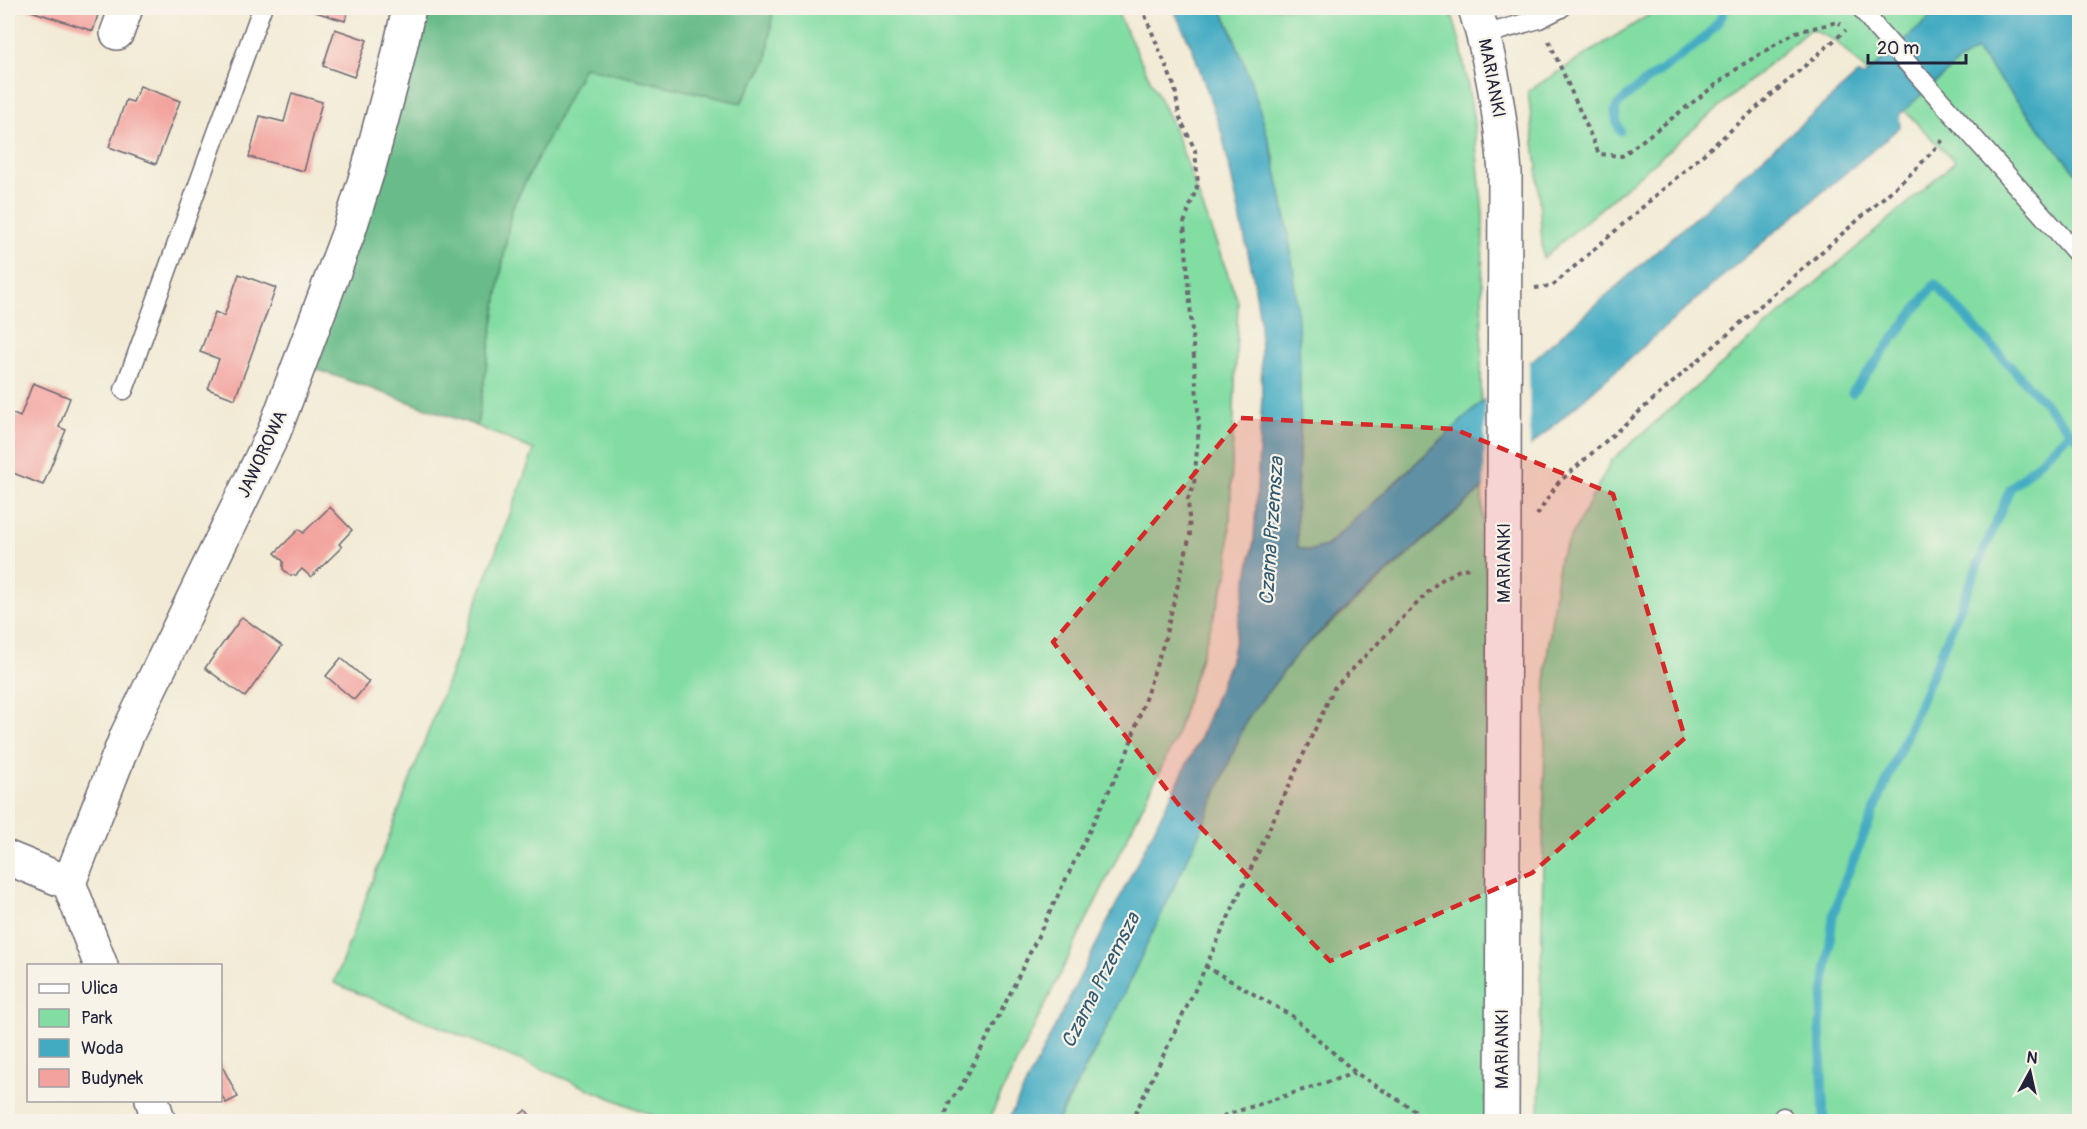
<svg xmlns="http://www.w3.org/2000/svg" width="2087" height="1129" viewBox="0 0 2087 1129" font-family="Pangolin,sans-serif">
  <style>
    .green { fill: #82dda3; stroke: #52806f; stroke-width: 1.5 }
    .forest { fill: #69bc89; stroke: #466f62; stroke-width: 1.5 }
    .water { fill: #42abc2; stroke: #32667e; stroke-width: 1.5 }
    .pier { fill: #f2ead4 }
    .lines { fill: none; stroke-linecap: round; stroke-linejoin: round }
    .stream { stroke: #42abc2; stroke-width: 9 }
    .building { fill: #f3a39e }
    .service-casing { stroke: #6b6871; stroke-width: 21 }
    .minor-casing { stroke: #6b6871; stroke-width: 36 }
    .path { stroke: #6b6871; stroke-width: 4; stroke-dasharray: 4.5 4.5; stroke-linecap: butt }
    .service { stroke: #fff; stroke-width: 18 }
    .minor { stroke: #fff; stroke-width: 33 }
    .marked { fill: #d62828; fill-opacity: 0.2; stroke: #d62828; stroke-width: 4.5; stroke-dasharray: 12 8; stroke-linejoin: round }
    .labels { text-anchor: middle; stroke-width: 4.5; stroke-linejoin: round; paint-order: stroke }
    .street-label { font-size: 18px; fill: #22223b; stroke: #f7f3e8 }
    .water-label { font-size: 20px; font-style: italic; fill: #2f5971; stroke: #f7f3e8 }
  </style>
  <rect width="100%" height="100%" fill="#f7f3e8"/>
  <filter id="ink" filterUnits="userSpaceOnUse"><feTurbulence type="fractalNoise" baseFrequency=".0167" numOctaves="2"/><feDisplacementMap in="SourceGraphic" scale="12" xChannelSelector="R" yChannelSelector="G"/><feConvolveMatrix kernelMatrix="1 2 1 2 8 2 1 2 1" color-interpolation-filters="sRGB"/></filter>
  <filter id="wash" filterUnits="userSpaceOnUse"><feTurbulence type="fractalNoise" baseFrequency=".008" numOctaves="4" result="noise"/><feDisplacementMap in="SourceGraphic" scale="24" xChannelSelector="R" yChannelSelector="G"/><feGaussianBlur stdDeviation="1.35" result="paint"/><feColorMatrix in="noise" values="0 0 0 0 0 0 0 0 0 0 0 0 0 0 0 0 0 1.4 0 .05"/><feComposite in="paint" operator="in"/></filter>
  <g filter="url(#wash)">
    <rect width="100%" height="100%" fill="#f2ead4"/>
    <g class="green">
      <polygon points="773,8 1115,8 1173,126 1238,302 1228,572 1174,742 988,1121 666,1121 334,983 534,450 477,426 511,210 584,67 741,103 767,60"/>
      <polygon points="1221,8 1450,8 1460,42 1473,115 1483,213 1481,403 1326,546 1309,551 1297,547 1295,523 1300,431 1300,367 1274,156 1232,31"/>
      <polygon points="1660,8 1942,8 2079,177 2079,1121 1539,1121 1546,666 1559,559 1612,460 1955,162 1836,41 1810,29 1543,258 1537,167 1528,91"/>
      <polygon points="1482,489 1484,553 1489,600 1486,1121 1058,1122 1115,1012 1202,828 1247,719 1299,652"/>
    </g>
    <polygon class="forest" points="426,8 773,8 767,60 741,103 584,67 511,210 477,426 313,368 381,173"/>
    <path class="water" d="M1173,8H1221C1273,120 1298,246 1300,370C1300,391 1301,412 1300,433C1299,471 1294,509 1298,547L1309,551L1326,546L1481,403L1534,359L1857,75L1864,76L1941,8H2079V177L1976,50L1959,61L1899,115L1900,127L1731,269L1324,628L1299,652L1247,719L1202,828L1115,1012L1057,1121L1007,1122L1199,740L1232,655L1254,541L1262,397L1260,321L1253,275L1222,134L1193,50Z"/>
    <polygon class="pier" points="1529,360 1530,452 1484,492 1485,396"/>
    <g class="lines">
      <g class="stream">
        <path d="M1620,131C1618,124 1613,116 1616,108C1618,103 1625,98 1629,95C1653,72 1718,39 1725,8"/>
        <polyline points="2071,432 2080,441"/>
        <polyline points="1824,1122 1820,1025 1833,916 1843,885 2010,489 2071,432 1935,284 1852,393"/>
      </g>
    </g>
    <g id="blocks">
      <g class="building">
        <polygon points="22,8 100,8 93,31"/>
        <polygon points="302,8 349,8 345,21"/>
        <polygon points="335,29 367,40 354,77 323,66"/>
        <polygon points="140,86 180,101 156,164 109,147 126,100 133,102"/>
        <polygon points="292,93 322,102 304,171 249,157 260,116 284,122"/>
        <polygon points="239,274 276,288 235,399 208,389 219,359 200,352 215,312 224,316"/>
        <polygon points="33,383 70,398 59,427 66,430 43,485 8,471 8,422 11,413 20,417"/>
        <polygon points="330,507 352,530 339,544 342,547 311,577 302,569 296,575 289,575 283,569 283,561 275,553 299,529 303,533"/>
        <polygon points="242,617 282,646 245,697 205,668"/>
        <polygon points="341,658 369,682 354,700 326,676"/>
        <polygon points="220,1062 238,1097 226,1103 220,1093"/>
        <polygon points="526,1110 535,1122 510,1122"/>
      </g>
    </g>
  </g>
  <g filter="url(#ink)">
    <use href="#blocks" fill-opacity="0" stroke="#6b6871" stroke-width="1.5"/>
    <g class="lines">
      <defs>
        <g id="service">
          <polyline points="1861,8 1878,30 2080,257"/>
          <polyline points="1484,35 1539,19 1561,8"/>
          <polyline points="124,390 262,8"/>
          <polyline points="1783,1117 1784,1122"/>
        </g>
        <g id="minor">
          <path d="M1475,8C1492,62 1501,116 1505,173L1502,1122"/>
          <polyline points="117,33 126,8"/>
          <polyline points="8,858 69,883 101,966"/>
          <polyline points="69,883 127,735 274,432 348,234 369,167 396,66 409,8"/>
          <polyline points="152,1100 159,1122"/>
        </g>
      </defs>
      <use href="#service" class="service-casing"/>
      <use href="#minor" class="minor-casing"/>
      <g class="path">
        <polyline points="1549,41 1599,154 1622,156 1742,65 1796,32 1838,22 1841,24"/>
        <polyline points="1535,288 1552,286 1846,30"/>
        <polyline points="1537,515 1558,483 1915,170 1943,140"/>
        <polyline points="1205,966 1292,1016 1356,1073 1414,1110 1423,1122"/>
        <polyline points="1223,1116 1355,1073"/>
        <polyline points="943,1122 950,1101 961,1087 1000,1014 1126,756 1164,642 1190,535 1188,499 1194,485 1199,425 1184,223 1198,184 1195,150 1179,116 1175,88 1142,8"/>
        <polyline points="1131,1122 1194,992 1334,688 1438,582 1461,569 1473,568"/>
      </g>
      <use href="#service" class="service"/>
      <use href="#minor" class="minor"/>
    </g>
  </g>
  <path class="marked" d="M1241,418L1454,429L1613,494L1685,738L1532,873L1330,961L1178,804L1053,642Z"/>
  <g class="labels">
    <g class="street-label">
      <text transform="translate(1492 78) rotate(79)" y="6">MARIANKI</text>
      <text transform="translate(262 454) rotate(-65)" y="6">JAWOROWA</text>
      <text transform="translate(1504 563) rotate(-90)" y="6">MARIANKI</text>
      <text transform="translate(1502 1049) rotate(-90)" y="6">MARIANKI</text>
    </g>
    <g class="water-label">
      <text transform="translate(1271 531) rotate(-86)" y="7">Czarna Przemsza</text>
      <text transform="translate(1100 980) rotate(-63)" y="7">Czarna Przemsza</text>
    </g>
  </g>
  <rect width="2087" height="1129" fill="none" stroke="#f7f3e8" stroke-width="30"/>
  <rect x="27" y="964" width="195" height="138" fill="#f7f3e8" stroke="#a29fa3" stroke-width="1.5"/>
  <rect x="39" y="984" width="30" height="9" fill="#ffffff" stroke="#a29fa3" stroke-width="1.5"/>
  <text x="81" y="994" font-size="18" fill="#22223b">Ulica</text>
  <rect x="39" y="1009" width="30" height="18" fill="#82dda3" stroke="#a29fa3" stroke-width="1.5"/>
  <text x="81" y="1024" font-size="18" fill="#22223b">Park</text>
  <rect x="39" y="1039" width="30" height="18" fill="#42abc2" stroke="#a29fa3" stroke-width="1.5"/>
  <text x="81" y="1054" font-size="18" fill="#22223b">Woda</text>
  <rect x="39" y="1069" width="30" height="18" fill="#f3a39e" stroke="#a29fa3" stroke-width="1.5"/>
  <text x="81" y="1084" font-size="18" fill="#22223b">Budynek</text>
  <g transform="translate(2030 1072) rotate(8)" stroke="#f7f3e8" stroke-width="4.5" paint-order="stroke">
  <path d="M0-4.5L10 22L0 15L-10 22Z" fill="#22223b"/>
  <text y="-9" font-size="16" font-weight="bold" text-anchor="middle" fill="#22223b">N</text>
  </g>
  <path d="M1868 54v9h98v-9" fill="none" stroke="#22223b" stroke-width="3"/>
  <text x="1877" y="54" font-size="18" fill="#22223b" stroke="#f7f3e8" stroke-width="4.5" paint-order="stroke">20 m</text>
</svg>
